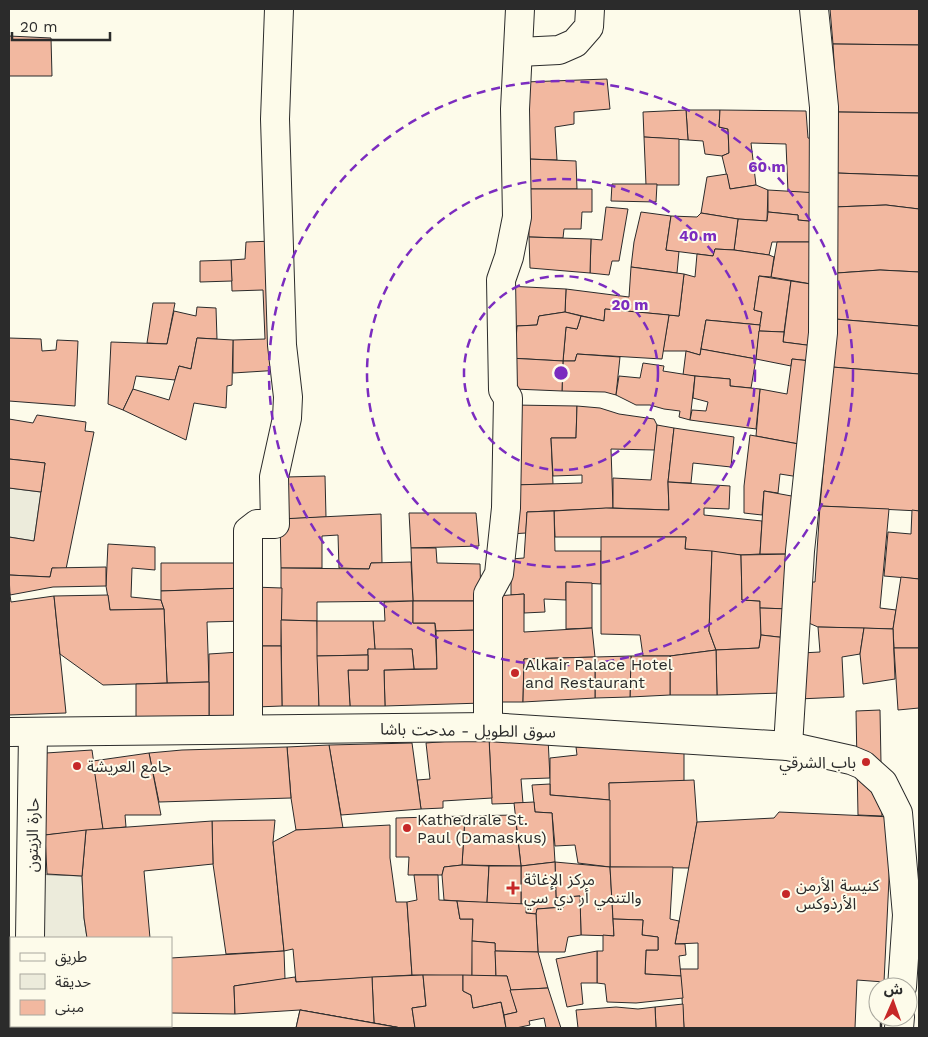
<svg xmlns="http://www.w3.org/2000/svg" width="928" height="1037" viewBox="0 0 928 1037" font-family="'Work Sans','Noto Sans Arabic',sans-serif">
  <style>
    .green { fill: #ecebdb; stroke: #74746e }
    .building { fill: #f2b8a0; stroke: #2b2b2b }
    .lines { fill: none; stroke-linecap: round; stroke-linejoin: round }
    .street-casing { stroke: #2b2b2b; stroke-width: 30 }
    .secondary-casing { stroke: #2b2b2b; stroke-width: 30 }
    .street { stroke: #fdfbea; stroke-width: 28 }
    .secondary { stroke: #fdfbea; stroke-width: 28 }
    .wall { stroke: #2b2b2b; stroke-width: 2.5 }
    .ring { fill: none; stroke: #7b2cbf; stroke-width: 2.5; stroke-dasharray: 9 6 }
    .poi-dot { fill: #c62828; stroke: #fdfbea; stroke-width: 2 }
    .labels { text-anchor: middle; stroke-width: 4; stroke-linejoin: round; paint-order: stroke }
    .poi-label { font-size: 16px; fill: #2b2b2b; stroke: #fdfbea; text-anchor: start }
    .street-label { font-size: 16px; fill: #2b2b2b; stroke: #fdfbea }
    .centre { fill: #7b2cbf; stroke: #fdfbea; stroke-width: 2.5 }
    .ring-label { font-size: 15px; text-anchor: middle; font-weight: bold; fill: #7b2cbf; stroke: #fdfbea; stroke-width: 4; stroke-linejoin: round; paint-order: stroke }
  </style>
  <rect width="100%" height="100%" fill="#fdfbea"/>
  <g class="green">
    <polygon points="9,488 41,492 34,541 9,537"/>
    <polygon points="31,874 82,876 84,918 87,938 30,938"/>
  </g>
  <g class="building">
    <polygon points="830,9 919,9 919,45 833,44"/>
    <polygon points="9,36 51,38 52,76 9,76"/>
    <polygon points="833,44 919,45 919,113 837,112"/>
    <polygon points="607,79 610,109 574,112 574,124 555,127 557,160 528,159 525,82"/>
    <polygon points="686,110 720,110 719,127 728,129 729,153 722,156 705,154 703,141 688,140"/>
    <polygon points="686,110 688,140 644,137 643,112"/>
    <polygon points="720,110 806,111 808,138 817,140 819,193 788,192 786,144 751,143 756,185 730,189 722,156 729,153 728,129 719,127"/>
    <polygon points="837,112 919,113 919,176 836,173"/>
    <polygon points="644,137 679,139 679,185 646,185"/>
    <polygon points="528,159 576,161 577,189 528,189"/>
    <polygon points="836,173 919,176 919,209 886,205 834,207"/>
    <polygon points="727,174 730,189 756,185 768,190 767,221 738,219 701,213 707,177"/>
    <polygon points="612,184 657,184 656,202 611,201"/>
    <polygon points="528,189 592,189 592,212 582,212 581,229 564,229 563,238 529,237"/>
    <polygon points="768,190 819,193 818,222 798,220 798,215 768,212"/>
    <polygon points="886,205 919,209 919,272 880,270 837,273 834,207"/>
    <polygon points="606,207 628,209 619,261 612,261 609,275 590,273 591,239 602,240"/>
    <polygon points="641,212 671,216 666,250 679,251 677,273 631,267 634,242"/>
    <polygon points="768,212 798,215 798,220 818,222 817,242 772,242 769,255 734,250 738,219 767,221"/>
    <polygon points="701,213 738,219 734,250 715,249 713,256 666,250 671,216 697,217"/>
    <polygon points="529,237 591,239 590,273 530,268"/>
    <polygon points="274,241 281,370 233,373 233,340 265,339 263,290 232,291 231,260 245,259 246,242"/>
    <polygon points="777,242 817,242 817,285 771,277"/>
    <polygon points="715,249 734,250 769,255 774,257 771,277 759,276 754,310 762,312 760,325 706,320 700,355 686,351 663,351 669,315 679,316 684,274 695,277 697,254 713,256"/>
    <polygon points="231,260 232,281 200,282 200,261"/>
    <polygon points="631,267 684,274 679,316 605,309 604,321 565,312 566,289 629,297"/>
    <polygon points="880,270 919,272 919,326 835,319 837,273"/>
    <polygon points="759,276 791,281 784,332 759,331 762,312 754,310"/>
    <polygon points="791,281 817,285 814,346 783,342"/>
    <polygon points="507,286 566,289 565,312 539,316 537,325 517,326 516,340 508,340"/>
    <polygon points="153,303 175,303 167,344 147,343"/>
    <polygon points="197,307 216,308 217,339 197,338 191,369 179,366 175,380 136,376 133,389 123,410 108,404 111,342 167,344 174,311 196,316"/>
    <polygon points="605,309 669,315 662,359 577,354 575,361 563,361 566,327 577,329 581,316 604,321"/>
    <polygon points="565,312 581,316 577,329 566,327 563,361 509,358 508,340 516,340 517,326 537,325 539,316"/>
    <polygon points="835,319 919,326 919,374 832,367"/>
    <polygon points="706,320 760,325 756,359 701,349"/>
    <polygon points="759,331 784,332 783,342 814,346 811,361 792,359 791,366 756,359"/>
    <polygon points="9,338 41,339 42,351 56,350 57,340 78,341 75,406 9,401"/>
    <polygon points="197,338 233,340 232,385 227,386 226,408 194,403 186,440 123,410 133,389 169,400 179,366 191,369"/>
    <polygon points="701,349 756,359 751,388 730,386 730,379 683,375 686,351 700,355"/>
    <polygon points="577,354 620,357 616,395 605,392 562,391 563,361 575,361"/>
    <polygon points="509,358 563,361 562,391 514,389"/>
    <polygon points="792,359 811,361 804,445 756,436 760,389 787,394"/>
    <polygon points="643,363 664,366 663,371 695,376 690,420 679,417 680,411 664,409 650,405 636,405 616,395 619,376 640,378"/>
    <polygon points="832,367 919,374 919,511 820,506"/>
    <polygon points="695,376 730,379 730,386 760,389 756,429 690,420 692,410 706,411 708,402 693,398"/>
    <polygon points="514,405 577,406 576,438 551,438 553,484 513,485"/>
    <polygon points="577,406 600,408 619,414 654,419 657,425 655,450 611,449 613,508 527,512 526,533 510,534 513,485 582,483 582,475 553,476 551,438 576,438"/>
    <polygon points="37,415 86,422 85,431 94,432 66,569 52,568 50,577 9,575 9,537 34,541 45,463 9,459 9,419 33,423"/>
    <polygon points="657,425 674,428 668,482 669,510 613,508 613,478 651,480"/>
    <polygon points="674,428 734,437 731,467 693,463 691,483 668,482"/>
    <polygon points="750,435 804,445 799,477 780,474 778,493 764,491 762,515 744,513 744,486"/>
    <polygon points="9,459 45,463 41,492 9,488"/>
    <polygon points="325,476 326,517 286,519 286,477"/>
    <polygon points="668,482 730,486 729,509 704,508 704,515 762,521 760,554 741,555 685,549 686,537 555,537 554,511 606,508 669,510"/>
    <polygon points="764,491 797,497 793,554 760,554"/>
    <polygon points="820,506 889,509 880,608 896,610 893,629 818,627 804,621 806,582 815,582"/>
    <polygon points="912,510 919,511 919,579 884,576 888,532 911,534"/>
    <polygon points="554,511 555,551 601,551 601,584 566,582 566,600 544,599 545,612 524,613 524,594 511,595 511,559 524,558 527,512"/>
    <polygon points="409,513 476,513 479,546 411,548"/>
    <polygon points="381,514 382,563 371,563 369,569 339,568 338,535 322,536 322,568 281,568 280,519"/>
    <polygon points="601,537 686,537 685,549 712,551 709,631 716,650 670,656 643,656 640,635 601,634"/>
    <polygon points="108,544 155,547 155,570 132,568 131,597 161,600 164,609 110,610 106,586"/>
    <polygon points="411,548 436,548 437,563 480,564 481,601 413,601"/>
    <polygon points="712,551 741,555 742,600 760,601 761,635 759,648 716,650 709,631"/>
    <polygon points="793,554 790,609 760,608 760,601 742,600 741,555"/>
    <polygon points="411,562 413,601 317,602 317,621 281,620 281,568 369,569 371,563"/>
    <polygon points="161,563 243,563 244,588 161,591"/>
    <polygon points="106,567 106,586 53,587 10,595 9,575 50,577 52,568"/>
    <polygon points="901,577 919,579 919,648 894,648 893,629"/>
    <polygon points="566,582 592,583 592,628 566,629"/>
    <polygon points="253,587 282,588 281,646 254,646"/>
    <polygon points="9,588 11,602 54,596 66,713 9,715"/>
    <polygon points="244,588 244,621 207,622 209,682 167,683 164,609 161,600 161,591"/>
    <polygon points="524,594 524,632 592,628 595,657 524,659 523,702 496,702 496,596"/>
    <polygon points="108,595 110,610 164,609 167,683 103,685 60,654 54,596"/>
    <polygon points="413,601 413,623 435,623 437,669 414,669 412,649 375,650 373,621 385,621 384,602"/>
    <polygon points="413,601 481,601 480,630 436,631 435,623 413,623"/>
    <polygon points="760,608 790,609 787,638 761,635"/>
    <polygon points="281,620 317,621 319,706 282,706"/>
    <polygon points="317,621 373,621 375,650 368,649 368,655 317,656"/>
    <polygon points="818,627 864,628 860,654 842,657 844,697 798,699 801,653 820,652"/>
    <polygon points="864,628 893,629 895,679 863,684 860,654"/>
    <polygon points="480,630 483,703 385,706 384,670 437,669 436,631"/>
    <polygon points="761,635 787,638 782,693 717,695 716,650 759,648"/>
    <polygon points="254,646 281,646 282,706 255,707"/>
    <polygon points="894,648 919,648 919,708 898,710"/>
    <polygon points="368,649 412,649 414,669 384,670 385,706 350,706 348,670 368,670"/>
    <polygon points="716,650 717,695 670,695 670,656"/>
    <polygon points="240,652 239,716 209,717 209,654"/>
    <polygon points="368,655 368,670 348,670 350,706 319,706 317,656"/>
    <polygon points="631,656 670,656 670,695 630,697"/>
    <polygon points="631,656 630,697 595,698 595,657"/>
    <polygon points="595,657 595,698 523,702 524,659"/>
    <polygon points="209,682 209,717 136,717 136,684"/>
    <polygon points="880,710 882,816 858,815 856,711"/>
    <polygon points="489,738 548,738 550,778 521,779 523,803 492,804"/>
    <polygon points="489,738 492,798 443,801 443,808 421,809 417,780 430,779 426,743"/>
    <polygon points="412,743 421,809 341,815 329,745"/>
    <polygon points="329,745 343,828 296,830 291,798 287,747"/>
    <polygon points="287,747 291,798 159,802 149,753 182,750"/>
    <polygon points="576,747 684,752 684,781 609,783 610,800 550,795 550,758 577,755"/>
    <polygon points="92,750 103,829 45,835 46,753"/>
    <polygon points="149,753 161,815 125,815 126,827 103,829 93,761"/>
    <polygon points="694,780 697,822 689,868 610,867 609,783"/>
    <polygon points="550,784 550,795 610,800 610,867 578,863 575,845 555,846 552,813 535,812 532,785"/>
    <polygon points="534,802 535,812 552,813 555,862 521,866 514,803"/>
    <polygon points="779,812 892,817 884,982 857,980 855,1028 684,1028 680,969 698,969 698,943 675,944 697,822 774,818"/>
    <polygon points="515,815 521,866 462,865 465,816"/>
    <polygon points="465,816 462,865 444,867 442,875 408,875 409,857 396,857 396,818"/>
    <polygon points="275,820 273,842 284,951 226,954 213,864 212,821"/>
    <polygon points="212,821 213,864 144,871 150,938 87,938 84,918 82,876 86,830"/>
    <polygon points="390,825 390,858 396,902 407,902 412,975 296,982 293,949 284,951 273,842 296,830"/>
    <polygon points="86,830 82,876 47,874 45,835"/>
    <polygon points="555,862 610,867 614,936 581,935 580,896 556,898"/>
    <polygon points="555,862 556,898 564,897 564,907 537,909 536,914 526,913 526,904 521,904 521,866"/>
    <polygon points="462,865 489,866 487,903 444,900 442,875 444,867"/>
    <polygon points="489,866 521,866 521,904 487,903"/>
    <polygon points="610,867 673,867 670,919 679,921 675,944 685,944 686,955 679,956 681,976 645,974 646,950 658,950 658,937 642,935 643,920 613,919"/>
    <polygon points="414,875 438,875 439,900 457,901 460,919 473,919 472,976 412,975 407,902 417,900"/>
    <polygon points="580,896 581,935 568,937 565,952 538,952 536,914 537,909 564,907 564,897"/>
    <polygon points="457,901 526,904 526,913 536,914 538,952 495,951 495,943 472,941 473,919 460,919"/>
    <polygon points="613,919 643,920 642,935 658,937 658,950 646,950 645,974 681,976 683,998 636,1003 607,1002 605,984 597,983 597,951 603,951 603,935 614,936"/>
    <polygon points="472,941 495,943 496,976 472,976"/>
    <polygon points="284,951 285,979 234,986 235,1014 171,1013 171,958"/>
    <polygon points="495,951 538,952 548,988 510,990 507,976 496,976"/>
    <polygon points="597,951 597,983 581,983 583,1004 567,1007 556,959"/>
    <polygon points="423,975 426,1006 412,1008 415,1028 401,1028 374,1023 372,977"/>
    <polygon points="423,975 463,975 463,991 471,995 473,1008 501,1002 506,1028 415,1028 412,1008 426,1006"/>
    <polygon points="463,975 507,976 517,1012 504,1015 501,1002 473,1008 471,995 463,991"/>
    <polygon points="295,977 296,982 372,977 374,1023 300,1010 235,1014 234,986"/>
    <polygon points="548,988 561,1028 546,1028 544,1018 529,1021 530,1025 516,1028 506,1028 504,1015 517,1012 510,990"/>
    <polygon points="683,1004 684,1028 656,1028 655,1007"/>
    <polygon points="616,1007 638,1009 655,1007 656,1028 578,1028 576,1010"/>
    <polygon points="300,1010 401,1028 272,1028 296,1028"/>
    <polygon points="300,1010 401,1028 272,1028 296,1028"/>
  </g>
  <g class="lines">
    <defs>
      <g id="street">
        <polyline points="519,52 559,50 575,43 589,27 590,9"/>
        <polyline points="488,727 488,594 499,574 506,508 508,398 503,390 501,280 509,257 517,217 515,109 520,9"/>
        <polyline points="248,729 248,531 257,524 275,524 274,477 287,418 288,397 282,345 275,119 279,9"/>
        <polyline points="788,746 800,551 823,333 824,107 814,9"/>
        <polyline points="30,938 33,732"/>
        <polyline points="29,1028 29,1026"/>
      </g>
      <g id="secondary">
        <polyline points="9,732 488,727 788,746 851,760 863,765 883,783 898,813 907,915 902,987"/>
        <polyline points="899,1028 900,1017"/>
      </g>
    </defs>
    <use href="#street" class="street-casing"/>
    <use href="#secondary" class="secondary-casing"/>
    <use href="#street" class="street"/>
    <use href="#secondary" class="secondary"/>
    <polyline class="wall" points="881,1028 881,1017"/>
  </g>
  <g class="ring">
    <circle cx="561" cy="373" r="97"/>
    <circle cx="561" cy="373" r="194"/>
    <circle cx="561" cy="373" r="292"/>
  </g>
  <g class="poi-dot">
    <circle cx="515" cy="673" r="5"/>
    <circle cx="866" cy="762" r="5"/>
    <circle cx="77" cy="766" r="5"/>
    <circle cx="407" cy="828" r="5"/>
    <path d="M510.5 880.5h5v5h5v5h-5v5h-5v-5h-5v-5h5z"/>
    <circle cx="786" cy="894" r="5"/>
  </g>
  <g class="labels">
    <g class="poi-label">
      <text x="525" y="670">Alkair Palace Hotel<tspan x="525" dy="18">and Restaurant</tspan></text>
      <text x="856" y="768" text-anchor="end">باب الشرقي</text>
      <text x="87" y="772">جامع العريشة</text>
      <text x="417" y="825">Kathedrale St.<tspan x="417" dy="18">Paul (Damaskus)</tspan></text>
      <text x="524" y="885">مركز الإغاثة<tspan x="524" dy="18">والتنمي أر دي سي</tspan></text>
      <text x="796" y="891">كنيسة الأرمن<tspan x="796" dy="18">الأرذوكس</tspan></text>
    </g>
    <g class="street-label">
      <text transform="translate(468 730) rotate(1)" y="6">سوق الطويل - مدحت باشا</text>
      <text transform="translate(32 835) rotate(-89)" y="6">حارة الزيتون</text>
    </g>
  </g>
  <circle cx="561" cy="373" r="8" class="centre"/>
  <g class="ring-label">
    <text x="767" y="172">60 m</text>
    <text x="698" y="241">40 m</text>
    <text x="630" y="310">20 m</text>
  </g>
  <rect width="928" height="1037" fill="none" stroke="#2b2b2b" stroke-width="20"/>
  <rect x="10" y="937" width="162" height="90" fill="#fdfbea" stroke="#a9a89e"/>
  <rect x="20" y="953" width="25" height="8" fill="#fdfbea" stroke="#a9a89e"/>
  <text x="55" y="962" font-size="15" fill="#2b2b2b">طريق</text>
  <rect x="20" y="974" width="25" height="15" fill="#ecebdb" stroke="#a9a89e"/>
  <text x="55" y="987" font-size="15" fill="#2b2b2b">حديقة</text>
  <rect x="20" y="1000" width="25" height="15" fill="#f2b8a0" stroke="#a9a89e"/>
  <text x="55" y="1012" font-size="15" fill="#2b2b2b">مبنى</text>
  <g transform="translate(893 1002) rotate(2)"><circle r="24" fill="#fdfbea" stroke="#a9a89e"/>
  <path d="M0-4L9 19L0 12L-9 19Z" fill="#c62828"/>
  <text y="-8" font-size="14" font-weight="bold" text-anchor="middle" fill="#2b2b2b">ش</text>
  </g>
  <path d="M12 32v8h98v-8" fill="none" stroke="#2b2b2b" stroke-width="2.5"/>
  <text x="20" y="32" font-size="15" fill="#2b2b2b" stroke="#fdfbea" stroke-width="4" paint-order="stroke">20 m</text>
</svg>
